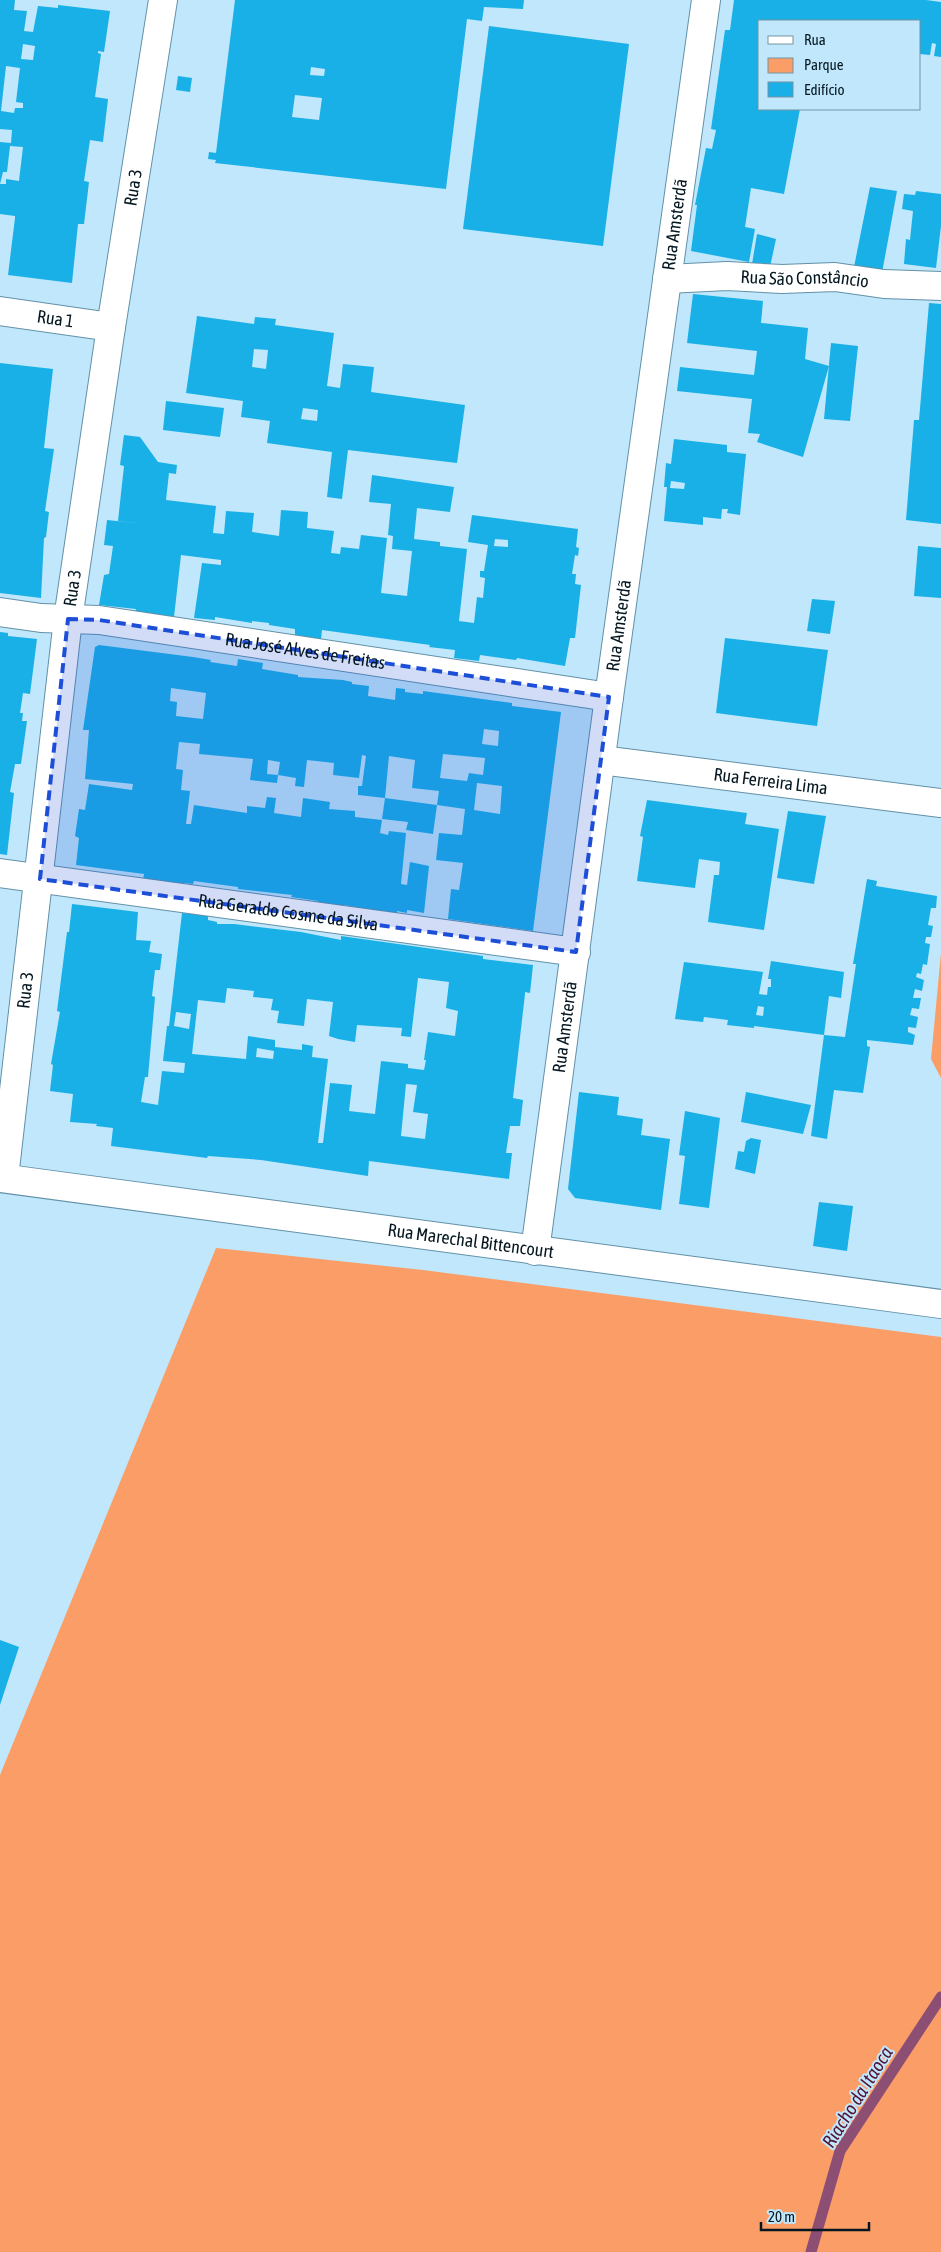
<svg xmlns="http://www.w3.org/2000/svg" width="941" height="2252" viewBox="0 0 941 2252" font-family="'Asap Condensed',sans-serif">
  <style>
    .green { fill: #fb9d66 }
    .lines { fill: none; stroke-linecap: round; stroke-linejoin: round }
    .stream { stroke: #8d4e73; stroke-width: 11 }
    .building { fill: #18b0e6; fill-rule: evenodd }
    .street-casing { stroke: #6291a8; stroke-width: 30 }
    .secondary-casing { stroke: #6291a8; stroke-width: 30 }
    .street { stroke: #fff; stroke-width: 28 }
    .secondary { stroke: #fff; stroke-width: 28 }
    .marked { fill: #1d4ed8; fill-opacity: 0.2; stroke: #1d4ed8; stroke-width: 4; stroke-dasharray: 10 6; stroke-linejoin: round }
    .labels { text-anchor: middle; stroke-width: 4; stroke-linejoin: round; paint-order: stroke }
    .street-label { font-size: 18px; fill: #051720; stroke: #c0e7fb }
    .water-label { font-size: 19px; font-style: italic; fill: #511236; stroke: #c0e7fb }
  </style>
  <rect width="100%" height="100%" fill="#c0e7fb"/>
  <g class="green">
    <polygon points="941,953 941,1078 931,1059"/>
    <polygon points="216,1248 423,1270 941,1337 941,2252 0,2252 0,1775"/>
  </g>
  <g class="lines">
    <polyline class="stream" points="811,2252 840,2151 941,1997"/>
  </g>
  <g class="building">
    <path d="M0,0H15L14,10L27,11L24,31L33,32L38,6L58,8V5L110,11L104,52L98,51V53L101,54L95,97L108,99L103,142L90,140L84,181L89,182L84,224H78L72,283L8,275L15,218V216L0,214V184H6V179L19,181L23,147L10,146L7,172H3L0,184V142L11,143L12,130L0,129ZM23,44L35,46L33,60L21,59ZM6,66L20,68L16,102L23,103V108H15L14,113L1,111Z"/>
    <path d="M235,0H524L523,9L484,7L482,21L467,19L446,189L215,163L216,160L208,159L209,152L216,153ZM311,67L325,69L324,76L310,75ZM295,95L322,98L319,120L292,117Z"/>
    <polygon points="734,0 926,0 941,2 941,57 934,56 936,44 932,43 930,55 920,54 920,21 760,21 760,109 800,109 784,194 751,188 745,227 755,229 749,262 691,251 697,205 695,205 706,148 712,149 716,130 711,129 725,30 730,30"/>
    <polygon points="489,26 629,44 603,246 463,229"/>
    <polygon points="178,76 192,78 190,92 176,90"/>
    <polygon points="870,187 897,191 882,273 853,272"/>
    <polygon points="916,191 941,194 941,226 936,268 904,264 906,239 910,240 913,211 902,209 904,194 915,195"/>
    <polygon points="757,234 776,239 770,267 752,264"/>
    <polygon points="693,294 763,301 761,323 808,328 805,359 829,366 803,457 757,442 760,434 748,433 752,399 677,391 680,367 754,375 757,351 687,343"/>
    <polygon points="929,303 941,304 941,524 906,520 914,420 919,420"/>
    <path d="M197,316L254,324L255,317L276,319L275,325L334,333L327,386L340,388L343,364L374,367L371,392L465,405L457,463L348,450L342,499L327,497L332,452L267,443L270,421L241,417L243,401L186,393ZM254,349L268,350L266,369L252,367ZM303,408L318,410L317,421L301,419Z"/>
    <polygon points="831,343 858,346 850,421 824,419"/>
    <polygon points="0,363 53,369 44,448 54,449 45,511 49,512 46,537 44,538 41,598 0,593"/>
    <polygon points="166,401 224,408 220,437 163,430"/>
    <path d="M124,435L140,437L158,462L177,465L176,474L169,473L166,500L216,506L213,533L224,534L226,511L254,513L252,532L279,536L281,510L308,512L307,528L334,531L331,553L340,554L341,547L359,549L361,535L387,538L381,593L407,596L412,551L392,549L393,536L388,535L391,504L369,502L372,475L454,487L450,512L417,508L414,539L440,542V546L467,549L459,621L474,623L477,597L483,598L485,578L480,577V571H484L488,545L468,542L472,515L578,529L576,547L579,548L578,556L575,555L572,574H576L575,584L581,585L575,638H570L565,666L517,658L516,660L480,655L479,661L454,658L455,650L429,647L430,645L322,630L321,639L295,635V629L269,625V623L252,621V623L215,617V620L194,618L202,563L221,565V560L181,555L174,617L135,612L136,609L99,605L104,575L109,574L113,546L104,545L107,520L144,524L118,521L124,466L120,465ZM495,539L508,540V547L494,546Z"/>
    <path d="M674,439L727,445V452L746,454L740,515L727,513L728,509H722L721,519L703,517V525L664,521L667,487H664L666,463L671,464ZM671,481L685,483L684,489L670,488Z"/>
    <polygon points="918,546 941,548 941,598 914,596"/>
    <polygon points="812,599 835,601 830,634 807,631"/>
    <polygon points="0,632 8,633 8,636 37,639 30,694 23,693 20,713 23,713 22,721 27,721 21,764 15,764 10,792 14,793 7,855 0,854"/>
    <polygon points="725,638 828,650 817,726 716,713"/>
    <path d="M99,645L193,657L211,660L210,662L237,666L238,659L263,663L262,669L298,675V677L343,680L352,682V684L369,686L368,696L395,700L396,688L405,689V692L423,694V691L512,703V706L561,712L533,931L448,919L451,889L459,890L463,863L436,860L439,833L462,835L465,809L437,805L439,791L412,788L415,760L389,756L385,798L437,805L433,834L406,830L408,822L382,819L385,798L358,795V786H362L366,756L362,755L359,778L333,775L334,763L307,760L304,787L295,786L296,778L278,775L280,762L268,760L267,774L278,775L277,783L250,780L253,759L199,754L200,744L179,742L176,769L183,770L181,790L190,791L186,824H191L194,805L247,813V806L265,808L267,797L276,798L274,813L301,817L303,798L330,802L329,809L355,811V817L382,820L380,833L388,835L389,831L406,833L401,884L407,885L410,862L429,866L424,913L407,910V913L397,911V914L344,905L343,908L318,904V901L291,897L292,895L238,889V887L194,881L193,884L184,883V885L143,880L144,874L76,865L79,838L75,836L79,809L85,810L89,784L132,790L133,784L85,779L89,730H83L95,647ZM171,688L206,693L203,719L176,716L177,702L170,701ZM484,729L499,731L498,746L482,744ZM443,754L485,758L483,775L469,773L467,781L440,778ZM477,783L502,786L500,814L474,810Z"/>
    <polygon points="647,800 747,813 745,824 779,829 764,930 708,922 714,875 719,875 720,862 699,859 695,888 637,881 643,837 640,836"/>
    <polygon points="788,811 826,816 814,884 777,878"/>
    <polygon points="867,879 877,881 876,886 937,896 936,908 931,908 928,925 933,926 931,937 926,937 925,943 930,944 927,965 923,964 921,974 917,973 916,977 924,980 922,991 915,989 913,998 921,998 919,1009 912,1008 910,1015 918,1017 916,1028 908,1027 908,1032 915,1035 913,1045 867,1040 867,1046 870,1047 863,1093 834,1090 827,1139 811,1136 824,1035 845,1037 856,964 853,964"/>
    <path d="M72,904L138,912L136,940L151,941L149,952L162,954L160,970H155L152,996L155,997L148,1077H145L141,1102L158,1105L162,1071L184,1073L185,1063L163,1061L167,1026H169L182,913L208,915V920L217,922V924H234L301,932L341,940V936L483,956V959L533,965L530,993L525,992V994L513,1098L523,1100L520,1126H510L506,1153H512L509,1179L369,1161L368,1176L261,1160L208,1156L207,1158L111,1146L113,1128L96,1126L97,1124L70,1122L73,1094L50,1091L53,1065L51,1064L60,1012L57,1011L67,932H69ZM418,978L449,982L446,1008L458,1011L455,1036L428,1032L424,1060H426L424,1070L408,1068V1064L381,1061L375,1114L349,1111L352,1085L330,1083L323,1143H318L328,1059L312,1057L313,1046L302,1044V1050L275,1047V1040L248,1036L246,1059L192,1054L198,1000L225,1003L227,988L254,991L253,997L273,999L271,1010L279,1011L277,1023L304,1026L307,999L333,1002L329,1036L338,1039L355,1042L357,1025L402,1028L401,1036L411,1037ZM176,1012L191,1014L189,1029L174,1026ZM257,1048L274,1051L273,1059L256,1057ZM406,1084L417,1085L413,1112L428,1114L425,1139L401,1136Z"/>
    <path d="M771,961L844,972L841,998L829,996L824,1035L754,1026V1028L727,1025L728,1020L704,1017L703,1022L675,1019L684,962L763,972L759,994L767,995L768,987H771V979H768ZM758,1006L764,1007L763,1016L756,1015Z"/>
    <polygon points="579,1092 619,1097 617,1115 643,1119 641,1135 670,1139 661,1210 575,1198 568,1189"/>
    <polygon points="746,1092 811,1105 803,1134 741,1122"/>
    <polygon points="685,1111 720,1118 709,1208 679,1204 685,1156 679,1155"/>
    <polygon points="751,1138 761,1140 755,1174 735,1169 738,1151 744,1152 746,1141"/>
    <polygon points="819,1202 853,1206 847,1251 813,1246"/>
    <polygon points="0,1640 19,1647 0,1705"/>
  </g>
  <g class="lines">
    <defs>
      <g id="street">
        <path id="s1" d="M667,279L727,276L782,279L835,277L884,284L941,286"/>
        <path id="s2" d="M0,311L111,327"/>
        <path id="s3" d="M0,612L41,618L99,620L609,697"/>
        <path id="s4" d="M601,760L941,803"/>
        <path id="s5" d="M0,873L576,952"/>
        <path id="s6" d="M4,1178L68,619L111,327L163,0"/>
        <path id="s7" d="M535,1251L609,697L706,0"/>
      </g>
      <g id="secondary">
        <path id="s8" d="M0,1178L941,1304"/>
      </g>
    </defs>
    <use href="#street" class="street-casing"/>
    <use href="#secondary" class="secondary-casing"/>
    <use href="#street" class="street"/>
    <use href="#secondary" class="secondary"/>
  </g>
  <path class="marked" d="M68,619L99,620L609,697L576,952L40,879Z"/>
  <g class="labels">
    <g class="street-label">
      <text dy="6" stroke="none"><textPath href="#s6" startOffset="999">Rua 3</textPath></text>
      <text dy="6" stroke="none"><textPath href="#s7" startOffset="1036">Rua Amsterdã</textPath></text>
      <text dy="6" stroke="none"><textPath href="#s1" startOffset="138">Rua São Constâncio</textPath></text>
      <text dy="6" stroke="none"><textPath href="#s2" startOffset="56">Rua 1</textPath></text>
      <text dy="6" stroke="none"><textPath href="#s6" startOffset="594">Rua 3</textPath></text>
      <text dy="6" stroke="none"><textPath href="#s7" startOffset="631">Rua Amsterdã</textPath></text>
      <text dy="6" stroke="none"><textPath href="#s3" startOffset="308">Rua José Alves de Freitas</textPath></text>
      <text dy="6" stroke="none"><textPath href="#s4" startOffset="171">Rua Ferreira Lima</textPath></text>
      <text dy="6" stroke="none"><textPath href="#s5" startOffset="291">Rua Geraldo Cosme da Silva</textPath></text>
      <text dy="6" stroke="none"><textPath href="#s6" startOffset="189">Rua 3</textPath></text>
      <text dy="6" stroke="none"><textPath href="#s7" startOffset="226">Rua Amsterdã</textPath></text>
      <text dy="6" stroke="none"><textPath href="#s8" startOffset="475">Rua Marechal Bittencourt</textPath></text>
    </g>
    <g class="water-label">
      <text transform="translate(857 2097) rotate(-58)" y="7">Riacho da Itaoca</text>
    </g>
  </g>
  <rect x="758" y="20" width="162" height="90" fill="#c0e7fb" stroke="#7594a3"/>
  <rect x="768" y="36" width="25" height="8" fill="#ffffff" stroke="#7594a3"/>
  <text x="804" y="45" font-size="15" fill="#051720">Rua</text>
  <rect x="768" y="58" width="25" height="15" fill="#fb9d66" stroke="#7594a3"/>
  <text x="804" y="70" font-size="15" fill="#051720">Parque</text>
  <rect x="768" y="82" width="25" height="15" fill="#18b0e6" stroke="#7594a3"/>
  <text x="804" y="95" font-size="15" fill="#051720">Edifício</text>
  <path d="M761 2222v8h108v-8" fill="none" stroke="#051720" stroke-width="2.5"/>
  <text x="768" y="2222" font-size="15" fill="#051720" stroke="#c0e7fb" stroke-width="4" paint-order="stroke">20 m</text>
</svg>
